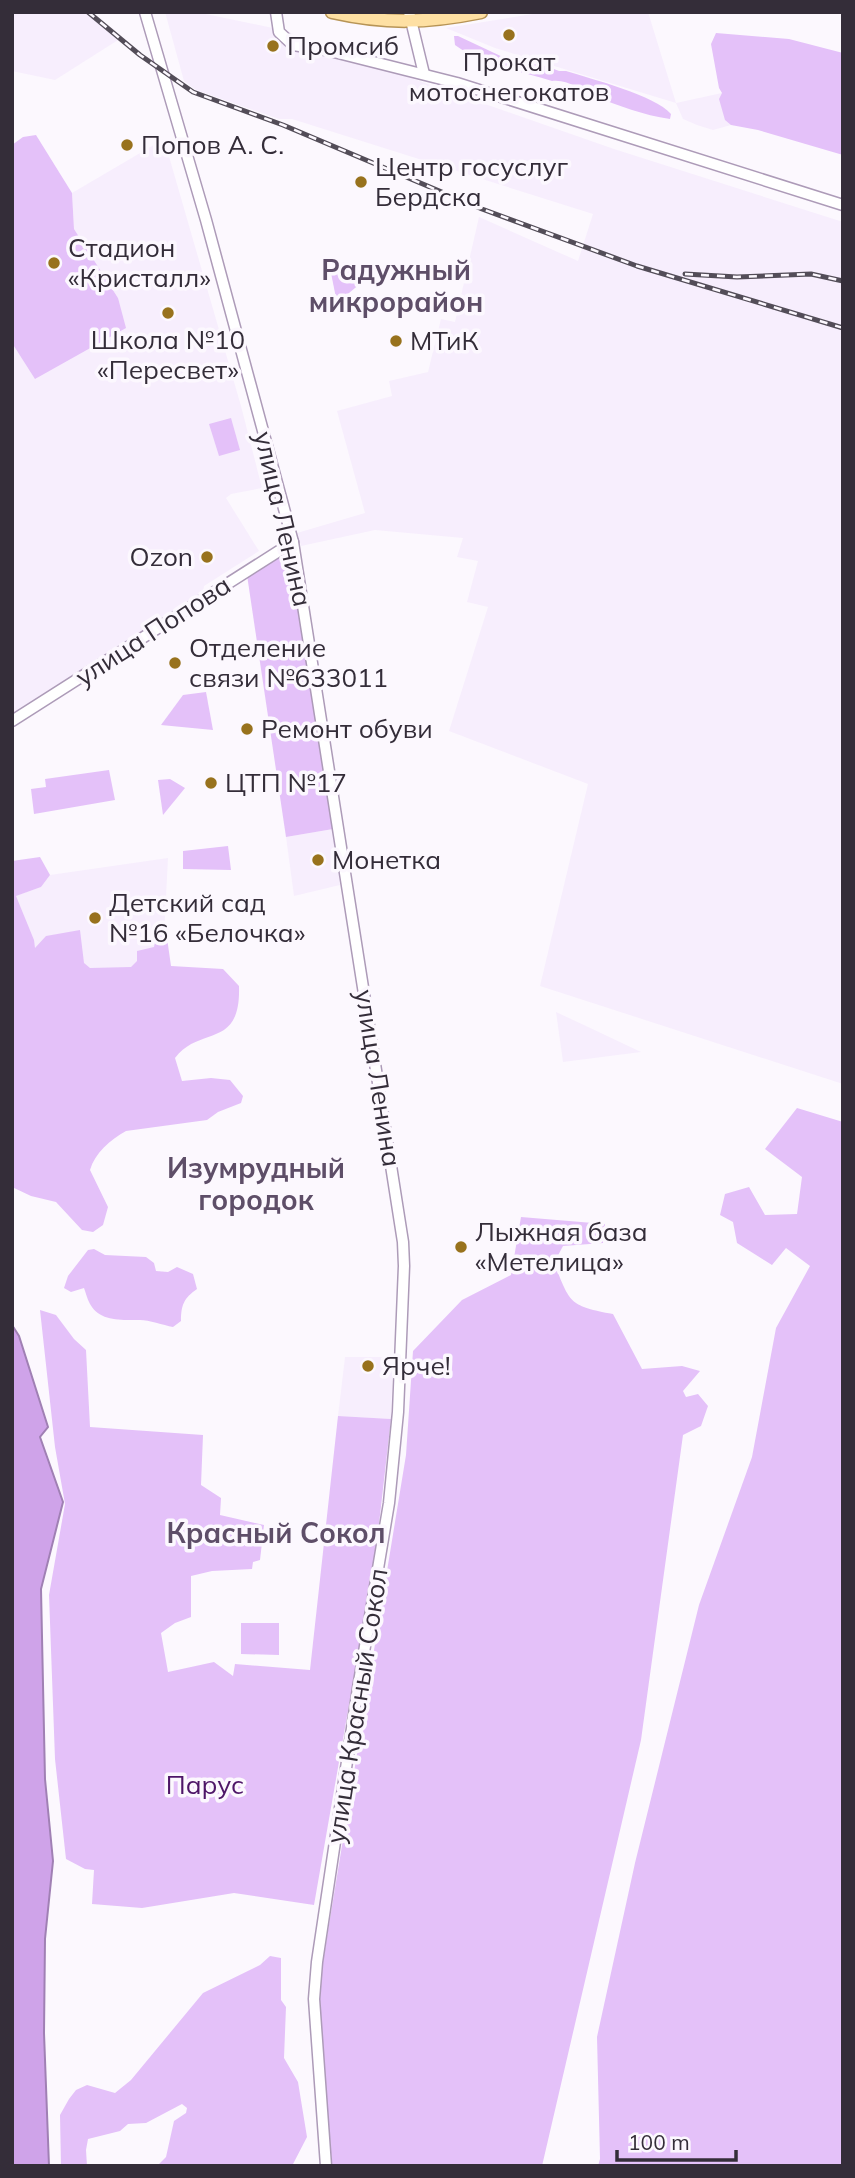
<svg xmlns="http://www.w3.org/2000/svg" width="855" height="2178" viewBox="0 0 855 2178" font-family="Mulish,sans-serif">
  <style>
    .built { fill: #f7eefd }
    .green { fill: #e4c1f9 }
    .water { fill: #cfa3e9; stroke: #a080b4; stroke-width: 2 }
    .lines { fill: none; stroke-linecap: round; stroke-linejoin: round }
    .minor-casing { stroke: #ad9bb8; stroke-width: 13 }
    .major-casing { stroke: #b79456; stroke-width: 15 }
    .minor { stroke: #fff; stroke-width: 10 }
    .major { stroke: #fee0a3; stroke-width: 12 }
    .rail-casing { stroke: #534d58; stroke-width: 5 }
    .rail { stroke: #fcf8fe; stroke-width: 2.5; stroke-dasharray: 8; stroke-linecap: butt }
    .poi-dot { fill: #98721d; stroke: #fcf8fe; stroke-width: 2.5 }
    .labels { text-anchor: middle; stroke-width: 7; stroke-linejoin: round; paint-order: stroke }
    .poi-label { font-size: 26px; fill: #342d39; stroke: #fcf8fe; text-anchor: start }
    .street-label { font-size: 26px; fill: #342d39; stroke: #fcf8fe }
    .park-label { font-size: 26px; fill: #4e1668; stroke: #fcf8fe }
    .neighbourhood-label { font-size: 28px; font-weight: bold; fill: #5e4e68; stroke: #fcf8fe }
  </style>
  <rect width="100%" height="100%" fill="#fcf8fe"/>
  <g class="built">
    <polygon points="12,12 85,12 118,40 55,80 12,71"/>
    <polygon points="165,12 196,12 287,31 319,46 614,149 843,222 843,1084 540,986 588,784 449,731 488,607 467,602 478,561 457,557 463,538 375,530 301,546 297,533 365,513 337,411 392,396 389,381 428,372 441,319 455,322 479,217 578,261 593,214 292,119 279,119 196,90 184,81"/>
    <polygon points="545,12 648,12 676,103 722,93 731,125 713,130 697,125 683,119 676,103 495,48 446,28"/>
    <polygon points="164,139 241,406 262,488 231,494 226,498 259,551 204,586 203,593 12,718 12,343 36,379 118,298 74,229 72,193"/>
    <polygon points="333,829 340,885 294,896 286,837"/>
    <polygon points="168,858 161,994 25,981 22,956 36,955 15,896 41,887 50,875"/>
    <polygon points="556,1012 586,1026 641,1052 563,1062"/>
    <polygon points="345,1357 393,1357 391,1419 338,1416"/>
  </g>
  <g class="green">
    <polygon points="716,33 789,39 843,53 843,155 758,130 731,125 725,120 719,99 722,93 719,88 711,44"/>
    <path d="M454,36H458L507,59L546,66L559,71H566C591,79 655,95 671,114L670,119C643,115 619,106 594,96C579,90 568,79 552,81C520,71 483,65 455,45Z"/>
    <polygon points="36,135 72,193 74,229 118,298 126,328 35,379 12,343 12,145 23,137"/>
    <polygon points="344,262 361,283 337,303 331,273"/>
    <polygon points="231,418 240,450 219,456 209,424"/>
    <polygon points="289,549 333,829 286,837 247,575"/>
    <polygon points="206,692 213,730 161,725 183,695"/>
    <polygon points="109,770 115,800 34,814 31,789 46,787 45,779"/>
    <polygon points="170,779 185,788 163,815 158,780"/>
    <polygon points="228,846 231,870 183,869 183,851"/>
    <path d="M40,857L50,875L41,887L16,896L34,940L35,948L46,936L80,930L84,963L90,968L131,967L137,961V951L154,947L157,934L161,932L167,938L171,966L223,969L239,986C241,1050 200,1025 175,1058L182,1081L211,1078L230,1080L243,1096L241,1103L218,1112L207,1120L126,1131C110,1140 95,1153 90,1170L108,1207L103,1225L93,1232L82,1230L56,1202L31,1196L12,1187V861Z"/>
    <polygon points="797,1108 843,1122 843,2166 598,2166 600,2159 597,2037 635,1863 699,1605 752,1457 776,1328 810,1266 786,1248 772,1265 737,1243 733,1222 720,1215 725,1194 749,1187 765,1215 797,1214 802,1177 765,1149"/>
    <path d="M521,1217L605,1224L603,1243L563,1246L554,1263C570,1302 568,1306 613,1314L642,1369L682,1366L700,1371L683,1391L686,1397L698,1394L708,1406L701,1426L683,1435L641,1740L542,2166H332L318,1992L406,1455L413,1351L462,1300L511,1275Z"/>
    <path d="M94,1249L105,1255L146,1257L154,1263L156,1271L168,1272L177,1267L193,1274L197,1289C184,1298 181,1305 181,1321L173,1327C163,1325 149,1320 140,1320C122,1320 100,1322 90,1304C87,1299 86,1293 84,1288L71,1292L64,1288L68,1276L88,1250Z"/>
    <polygon points="40,1310 56,1315 74,1339 86,1350 90,1427 203,1435 201,1485 221,1498 220,1515 264,1525 260,1560 253,1562 252,1569 212,1571 191,1576 191,1617 175,1623 161,1633 168,1672 214,1662 233,1676 235,1664 310,1670 338,1416 391,1419 376,1550 314,1905 234,1893 142,1908 92,1904 94,1870 85,1869 66,1859 55,1759 49,1595 65,1504 55,1447"/>
    <polygon points="241,1623 279,1623 279,1655 241,1654"/>
    <polygon points="270,1956 281,1958 281,2000 286,2007 284,2058 298,2082 307,2137 292,2166 157,2166 166,2157 174,2121 186,2113 187,2108 182,2104 146,2123 128,2124 120,2131 88,2139 86,2150 87,2166 61,2166 60,2115 69,2099 76,2090 87,2085 115,2093 131,2080 203,1993 260,1965"/>
  </g>
  <polygon class="water" points="12,1325 19,1336 48,1427 40,1437 63,1502 41,1589 45,1779 53,1861 45,1939 44,2033 49,2166 12,2166"/>
  <g class="lines">
    <defs>
      <g id="minor">
        <polyline points="145,12 206,220 293,542 403,1242 404,1266 398,1412 389,1503 358,1688 317,1962 314,1999 326,2166"/>
        <polyline points="276,12 279,32 293,45 326,50 457,83 843,205"/>
        <polyline points="409,12 424,74"/>
        <polyline points="12,721 293,542"/>
      </g>
      <path id="major" d="M332,12C385,24 427,23 481,12"/>
    </defs>
    <use href="#minor" class="minor-casing"/>
    <use href="#major" class="major-casing"/>
    <use href="#minor" class="minor"/>
    <use href="#major" class="major"/>
    <defs>
      <g id="rail">
        <polyline points="88,12 140,55 193,92 283,125 482,209 637,266 843,328"/>
        <polyline points="685,274 737,277 811,274 843,281"/>
      </g>
    </defs>
    <use href="#rail" class="rail-casing"/>
    <use href="#rail" class="rail"/>
  </g>
  <g class="poi-dot">
    <circle cx="509" cy="35" r="7"/>
    <circle cx="273" cy="46" r="7"/>
    <circle cx="127" cy="145" r="7"/>
    <circle cx="361" cy="182" r="7"/>
    <circle cx="54" cy="263" r="7"/>
    <circle cx="168" cy="313" r="7"/>
    <circle cx="396" cy="341" r="7"/>
    <circle cx="207" cy="557" r="7"/>
    <circle cx="175" cy="663" r="7"/>
    <circle cx="247" cy="729" r="7"/>
    <circle cx="211" cy="783" r="7"/>
    <circle cx="318" cy="860" r="7"/>
    <circle cx="95" cy="918" r="7"/>
    <circle cx="461" cy="1247" r="7"/>
    <circle cx="368" cy="1366" r="7"/>
  </g>
  <g class="labels">
    <g class="poi-label">
      <text x="287" y="55">Промсиб</text>
      <text x="509" y="71" text-anchor="middle">Прокат<tspan x="509" dy="30">мотоснегокатов</tspan></text>
      <text x="141" y="154">Попов А. С.</text>
      <text x="375" y="176">Центр госуслуг<tspan x="375" dy="30">Бердска</tspan></text>
      <text x="68" y="257">Стадион<tspan x="68" dy="30">«Кристалл»</tspan></text>
      <text x="168" y="349" text-anchor="middle">Школа №10<tspan x="168" dy="30">«Пересвет»</tspan></text>
      <text x="410" y="350">МТиК</text>
      <text x="193" y="566" text-anchor="end">Ozon</text>
      <text x="189" y="657">Отделение<tspan x="189" dy="30">связи №633011</tspan></text>
      <text x="261" y="738">Ремонт обуви</text>
      <text x="225" y="792">ЦТП №17</text>
      <text x="332" y="869">Монетка</text>
      <text x="109" y="912">Детский сад<tspan x="109" dy="30">№16 «Белочка»</tspan></text>
      <text x="475" y="1241">Лыжная база<tspan x="475" dy="30">«Метелица»</tspan></text>
      <text x="382" y="1375">Ярче!</text>
    </g>
    <g class="street-label">
      <text transform="translate(283 519) rotate(77)" y="9">улица Ленина</text>
      <text transform="translate(153 631) rotate(-33)" y="9">улица Попова</text>
      <text transform="translate(378 1078) rotate(81)" y="9">улица Ленина</text>
      <text transform="translate(357 1706) rotate(-81)" y="9">улица Красный Сокол</text>
    </g>
    <g class="park-label">
      <text x="205" y="1794">Парус</text>
    </g>
    <g class="neighbourhood-label">
      <text x="396" y="280">Радужный<tspan x="396" dy="32">микрорайон</tspan></text>
      <text x="256" y="1178">Изумрудный<tspan x="256" dy="32">городок</tspan></text>
      <text x="276" y="1543">Красный Сокол</text>
    </g>
  </g>
  <rect width="855" height="2178" fill="none" stroke="#342d39" stroke-width="28"/>
  <path d="M617 2150v10h119v-10" fill="none" stroke="#342d39" stroke-width="3.5"/>
  <text x="628" y="2150" font-size="21" fill="#342d39" stroke="#fcf8fe" stroke-width="5" paint-order="stroke">100 m</text>
</svg>
